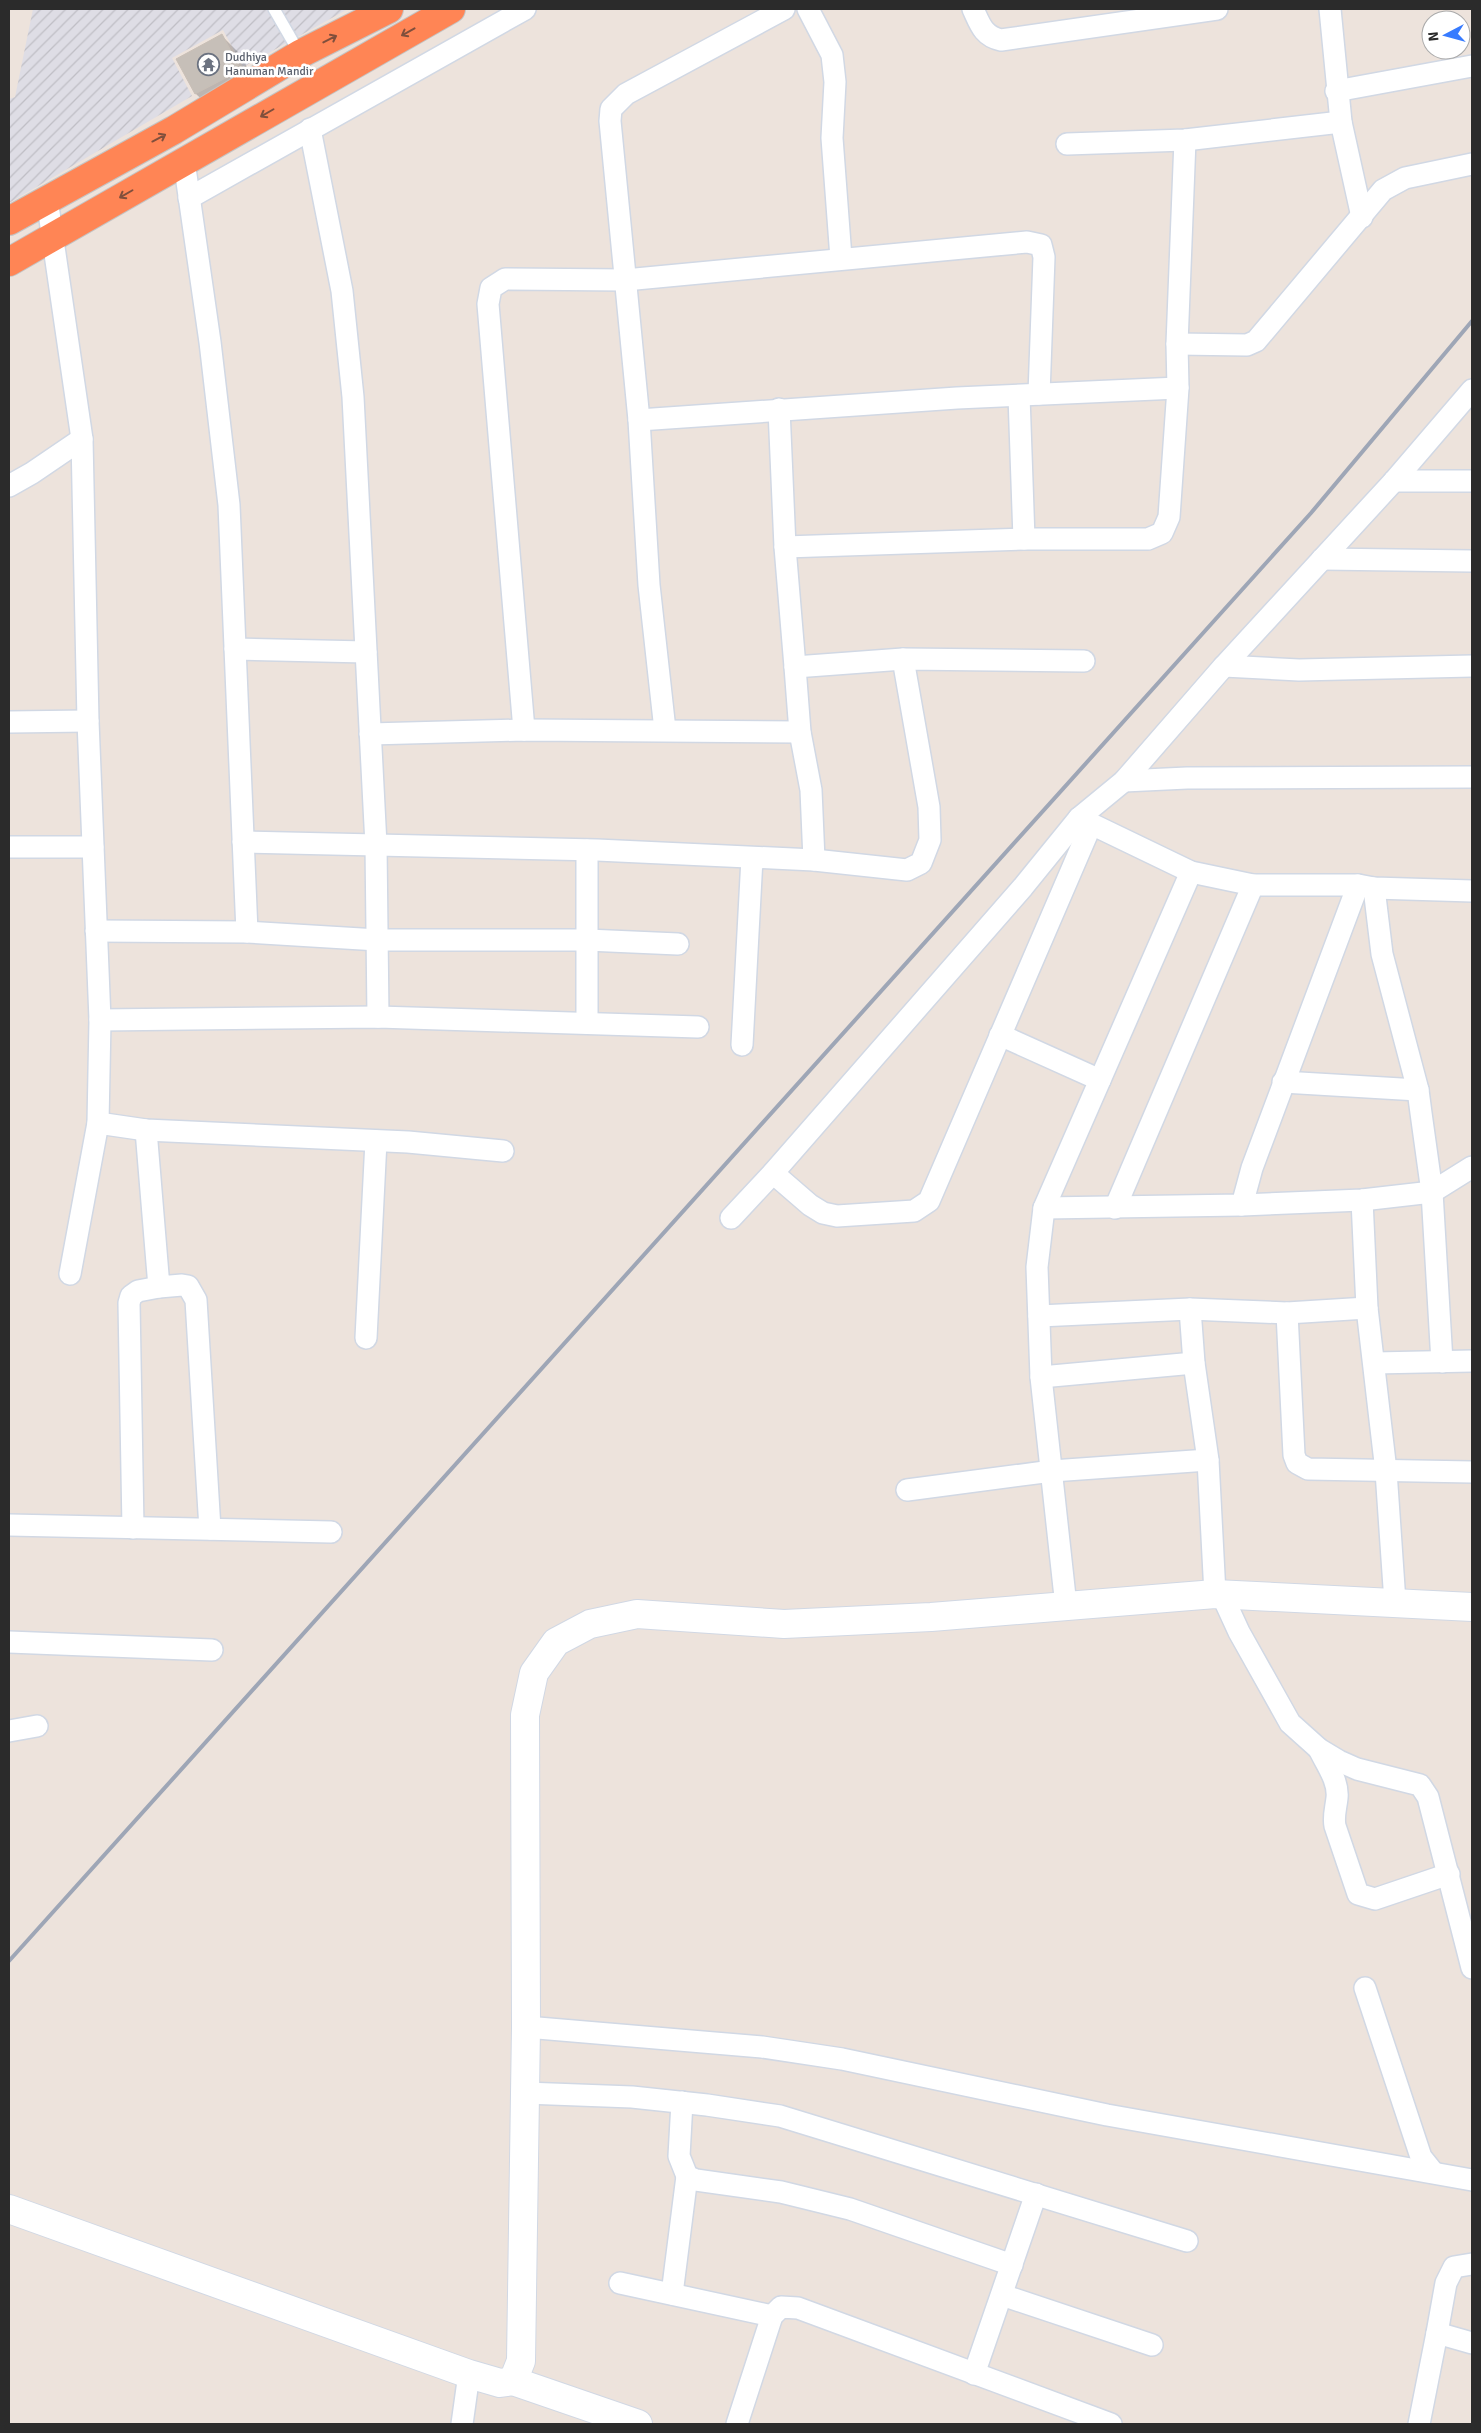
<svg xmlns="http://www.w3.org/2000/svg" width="1481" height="2433" viewBox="0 0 1481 2433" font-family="Signika,sans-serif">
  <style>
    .industrial { fill: url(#industrial-furrows) }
    .shadow { fill: #0003 }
    .building { fill: #c6bfb8; stroke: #c9bfb6 }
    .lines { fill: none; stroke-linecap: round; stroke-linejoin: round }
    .lane-casing { stroke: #d1d8e4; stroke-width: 14 }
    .street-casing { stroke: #d1d8e4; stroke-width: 24 }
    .secondary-casing { stroke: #d1d8e4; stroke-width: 30 }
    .highway-casing { stroke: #c4c4c4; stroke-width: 30 }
    .lane { stroke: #fff; stroke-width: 11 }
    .street { stroke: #fff; stroke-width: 21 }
    .secondary { stroke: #fff; stroke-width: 28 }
    .highway { stroke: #ff8555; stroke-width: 28 }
    .rail { stroke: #9ea6b6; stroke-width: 4 }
    .oneway { stroke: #804f3c }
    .labels { text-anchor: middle; stroke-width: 5; stroke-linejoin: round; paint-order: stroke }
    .worship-label { font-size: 12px; fill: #5b616d; stroke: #fff; text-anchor: start }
  </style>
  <defs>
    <pattern id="industrial-furrows" width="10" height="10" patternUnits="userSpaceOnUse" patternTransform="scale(1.25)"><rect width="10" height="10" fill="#dedde5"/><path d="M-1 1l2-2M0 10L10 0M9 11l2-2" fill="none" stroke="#bfbec5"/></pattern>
  </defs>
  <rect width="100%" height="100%" fill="#ede3dc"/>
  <polygon class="industrial" points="33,9 348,9 243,67 223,30 172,58 192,96 9,203 9,99 15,97"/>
  <polygon class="shadow" points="222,36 241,55 258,89 215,112 196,94 178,59"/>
  <polygon class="building" points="222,34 241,70 195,94 176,59"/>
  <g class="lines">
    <defs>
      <polyline id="lane" points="274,9 300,54"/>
      <g id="street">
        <polyline points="808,9 832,55 835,82 832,138 841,258"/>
        <path d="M973,9C980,24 983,36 1001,40L1217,9"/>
        <polyline points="1330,9 1341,122 1362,217"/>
        <polyline points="1336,91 1472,66"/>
        <polyline points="310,129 342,291 353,397 376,845 378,1017"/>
        <polyline points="1067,144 1185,140 1341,122"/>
        <polyline points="184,161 210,342 229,505 247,932"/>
        <polyline points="189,198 525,9"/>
        <polyline points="47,199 82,439 88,721 100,1020 98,1123 70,1274"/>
        <polyline points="1177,344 1247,345 1256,341 1383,190 1405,178 1472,164"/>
        <polyline points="1019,396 1024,539"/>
        <polyline points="779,409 785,547 795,667 800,732 811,790 814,860"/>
        <polyline points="639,420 957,398 1178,388"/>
        <polyline points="1394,481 1472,481"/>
        <polyline points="9,486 32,473 82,439"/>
        <polyline points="785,547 1024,539 1148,539 1162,533 1169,517 1178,388 1177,344 1185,140"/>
        <polyline points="1322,559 1472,561"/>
        <polyline points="235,649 366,652"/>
        <polyline points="1224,666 1299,670 1472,666"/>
        <polyline points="795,667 903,659 1084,661"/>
        <polyline points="9,722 88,721"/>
        <polyline points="524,730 488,304 491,288 505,279 625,280 1027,242 1041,245 1044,257 1039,394"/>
        <polyline points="665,730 649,585 639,420 610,121 611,109 626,94 784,9"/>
        <polyline points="370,734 524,730 800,732"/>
        <polyline points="1124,781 1187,778 1472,777"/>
        <polyline points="1079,818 1191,872 1253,885 1358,885 1374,888 1472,891"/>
        <polyline points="243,842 597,850 814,860 907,870 921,863 930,840 929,807 903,659"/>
        <polyline points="9,847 93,847"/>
        <polyline points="587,850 587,1023"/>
        <polyline points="1374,888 1382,954 1418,1090 1421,1113 1432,1192 1442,1362"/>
        <polyline points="96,931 247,932 378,940 587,940 678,944"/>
        <polyline points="100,1020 378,1017 698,1027"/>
        <polyline points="1000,1035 1100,1080"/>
        <polyline points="742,1045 752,858"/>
        <polyline points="1283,1082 1418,1090"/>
        <polyline points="98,1123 146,1130 408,1142 503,1151"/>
        <polyline points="146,1130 159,1287 182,1285 188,1286 196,1300 210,1529"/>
        <polyline points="773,1173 810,1205 823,1213 837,1216 914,1211 929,1201 1091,825"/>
        <polyline points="1362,1200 1367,1308 1386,1471 1395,1602"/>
        <polyline points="1242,1205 1252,1168 1358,885"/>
        <polyline points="1044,1208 1242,1205 1362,1200 1432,1192 1472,1167"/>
        <polyline points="1115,1208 1253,885"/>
        <polyline points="731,1218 773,1173 1023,887 1079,818 1124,781 1224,666 1394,481 1472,390"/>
        <polyline points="1190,1309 1194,1363 1208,1460 1215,1594"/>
        <polyline points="1287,1313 1294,1455 1297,1463 1308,1469 1472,1472"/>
        <polyline points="1039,1316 1190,1309 1287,1313 1367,1308"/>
        <polyline points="366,1338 376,1141"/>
        <polyline points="1374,1363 1472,1361"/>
        <polyline points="1041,1377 1194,1363"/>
        <polyline points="907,1490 1052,1471 1208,1460"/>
        <polyline points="9,1525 331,1532"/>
        <polyline points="133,1528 129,1303 131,1296 138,1291 159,1287"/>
        <polyline points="1222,1595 1239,1632 1290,1723 1319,1749 1339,1761 1357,1769 1420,1785 1428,1797 1472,1968"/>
        <polyline points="1066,1606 1041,1377 1037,1267 1044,1208 1191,872"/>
        <polyline points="9,1642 212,1650"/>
        <polyline points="9,1731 37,1726"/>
        <path d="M1319,1749C1326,1764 1339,1781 1337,1798C1336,1808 1333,1816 1335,1826L1358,1894L1375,1899L1449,1874"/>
        <polyline points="1365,1988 1421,2157 1433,2172"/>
        <polyline points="526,2027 762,2047 842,2059 1107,2115 1472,2180"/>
        <polyline points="525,2093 632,2097 707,2105 780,2116 1187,2241"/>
        <polyline points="682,2102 679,2156 687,2176 696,2180 781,2192 850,2209 1012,2265"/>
        <polyline points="620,2283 772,2316"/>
        <polyline points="672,2294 687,2176"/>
        <polyline points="1002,2295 1152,2345"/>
        <polyline points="1437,2333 1446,2283 1454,2267 1472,2264"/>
        <polyline points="974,2374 1036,2194"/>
        <polyline points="462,2424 469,2374"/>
        <polyline points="737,2424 772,2316 781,2307 798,2308 1111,2424"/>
        <polyline points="1419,2424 1437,2333 1472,2343"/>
      </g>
      <g id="secondary">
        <polyline points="9,2209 469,2374 500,2383 513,2381 521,2361 526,2027 525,1715 534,1673 556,1642 590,1624 637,1614 784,1624 931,1617 1215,1594 1472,1607"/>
        <polyline points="513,2381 638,2424"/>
      </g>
      <g id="highway">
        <polyline points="9,221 174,130 300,54 389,9"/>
        <polyline points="9,262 451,9"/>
      </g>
    </defs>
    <use href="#lane" class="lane-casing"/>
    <use href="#street" class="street-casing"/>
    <use href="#secondary" class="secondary-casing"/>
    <use href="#highway" class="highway-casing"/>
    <use href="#lane" class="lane"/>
    <use href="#street" class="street"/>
    <use href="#secondary" class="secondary"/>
    <use href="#highway" class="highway"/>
    <polyline class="rail" points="9,1961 1311,513 1472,321"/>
  </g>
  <defs><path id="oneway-shaft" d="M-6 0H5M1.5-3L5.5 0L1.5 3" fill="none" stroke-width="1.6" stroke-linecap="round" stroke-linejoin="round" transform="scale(1.25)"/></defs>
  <g class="oneway">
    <use href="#oneway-shaft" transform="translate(408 32) rotate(151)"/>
    <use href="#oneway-shaft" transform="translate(330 39) rotate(-27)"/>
    <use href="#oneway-shaft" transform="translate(267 113) rotate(150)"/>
    <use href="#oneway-shaft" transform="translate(159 138) rotate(-28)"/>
    <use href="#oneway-shaft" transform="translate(126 194) rotate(150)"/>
  </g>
  <defs>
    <symbol id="temple-ring" viewBox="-11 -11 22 22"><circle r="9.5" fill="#fff" stroke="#6b7280" stroke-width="1.5"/><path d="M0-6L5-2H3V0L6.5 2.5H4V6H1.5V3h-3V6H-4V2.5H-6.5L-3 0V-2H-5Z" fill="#6b7280"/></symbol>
  </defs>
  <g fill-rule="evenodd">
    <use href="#temple-ring" x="196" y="52" width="25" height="25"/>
  </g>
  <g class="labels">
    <g class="worship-label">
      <text x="225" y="61">Dudhiya<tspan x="225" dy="14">Hanuman Mandir</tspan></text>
    </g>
  </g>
  <rect width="1481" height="2433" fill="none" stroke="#2b2b2b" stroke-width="20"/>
  <g transform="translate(1446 35) rotate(264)"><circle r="24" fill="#ffffff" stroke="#aaaaaa"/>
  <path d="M0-4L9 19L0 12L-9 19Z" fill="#377bff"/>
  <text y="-8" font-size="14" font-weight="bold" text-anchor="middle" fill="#2b2b2b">N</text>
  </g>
</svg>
